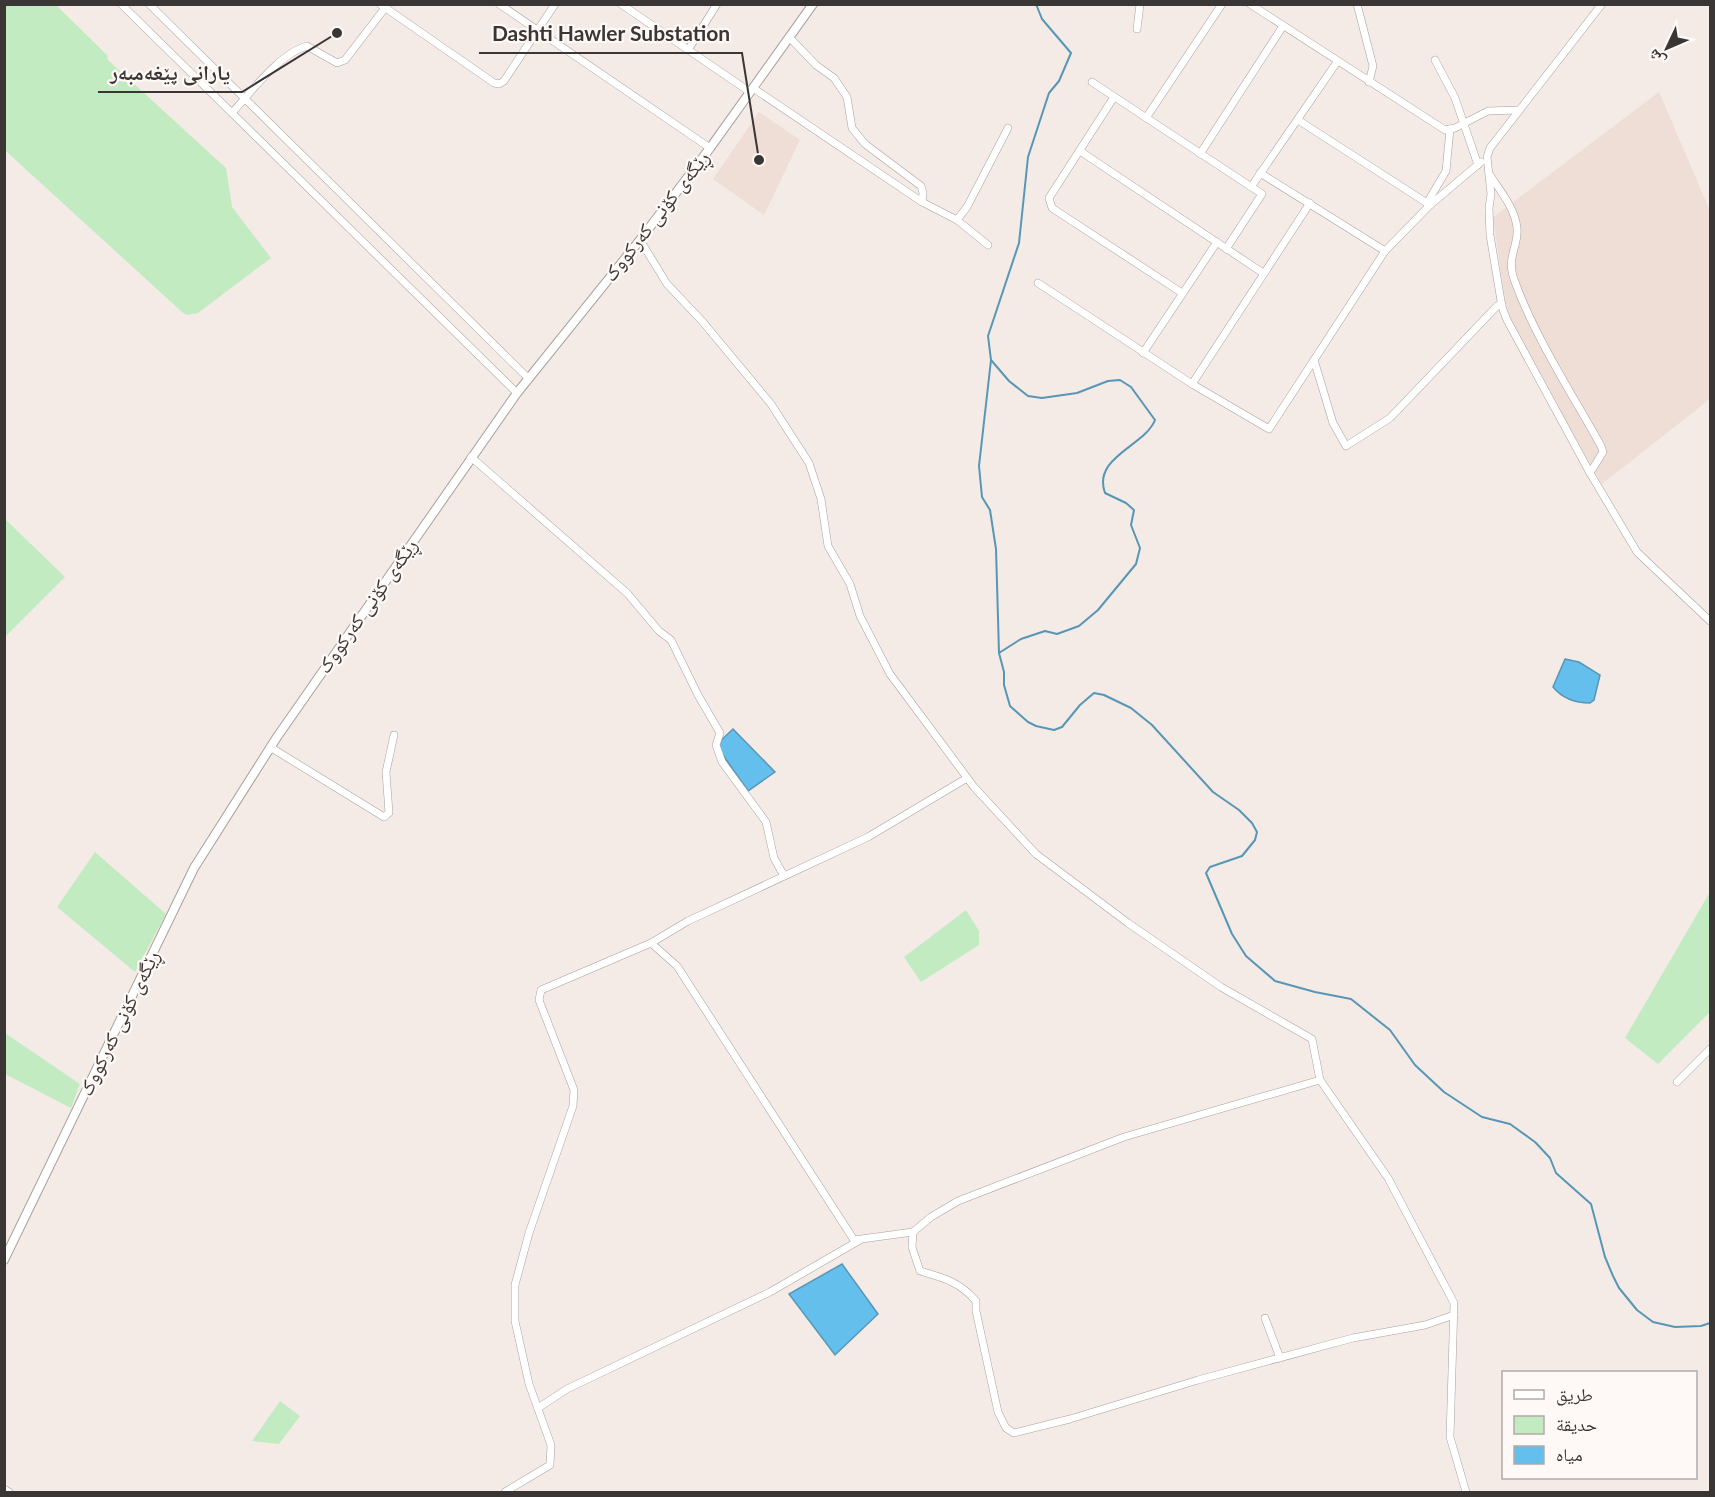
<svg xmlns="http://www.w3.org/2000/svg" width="1715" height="1497" viewBox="0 0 1715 1497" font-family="Lato,'Noto Naskh Arabic',sans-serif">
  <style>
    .built { fill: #eeded6 }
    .green { fill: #c2ebc2 }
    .water { fill: #65bfed; stroke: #5896b6; stroke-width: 1.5 }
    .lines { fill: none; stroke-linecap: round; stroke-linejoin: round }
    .stream { stroke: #5896b6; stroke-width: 2 }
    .minor-casing { stroke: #a8a09c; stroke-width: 8 }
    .tertiary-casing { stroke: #a8a09c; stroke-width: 10 }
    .minor { stroke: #fff; stroke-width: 7 }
    .tertiary { stroke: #fff; stroke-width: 8 }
    .labels { text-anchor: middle; stroke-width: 4.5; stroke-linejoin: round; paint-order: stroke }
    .street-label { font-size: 20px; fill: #3a3635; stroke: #fef9f6 }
    .leader { fill: none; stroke: #3a3635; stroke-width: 2 }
    .callout-dot { fill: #3a3635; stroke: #fef9f6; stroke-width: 2 }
    .callout-label { font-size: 21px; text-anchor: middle; font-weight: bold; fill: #3a3635; stroke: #fef9f6; stroke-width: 4.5; stroke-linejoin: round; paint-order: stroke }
  </style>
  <rect width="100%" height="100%" fill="#f4ebe6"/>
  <g class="built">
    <polygon points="1659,92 1710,211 1710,399 1602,484 1530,359 1512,325 1505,300 1493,217"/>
    <polygon points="759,112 800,140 764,215 713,179"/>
  </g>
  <g class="green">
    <polygon points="4,5 56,5 107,55 108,60 226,168 232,207 271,258 198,313 187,315 182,312 9,154 4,149"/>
    <polygon points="4,518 65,577 5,637 4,637"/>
    <polygon points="95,852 166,914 135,972 57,907"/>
    <polygon points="1710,892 1710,1012 1658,1064 1625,1038"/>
    <polygon points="966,910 979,931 979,945 921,982 904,957"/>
    <polygon points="5,1033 80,1084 71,1108 5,1074"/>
    <polygon points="280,1401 300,1416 279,1444 252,1441"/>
  </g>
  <g class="water">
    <path d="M1565,659L1579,662L1600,675L1594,700L1590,703C1576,703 1562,698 1553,687Z"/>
    <polygon points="733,729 775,772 748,791 716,745"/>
    <polygon points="842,1264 878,1314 835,1355 789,1294"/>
  </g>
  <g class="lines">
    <g class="stream">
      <path d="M1036,4L1042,19L1071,53L1059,81L1049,93L1028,157L1019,243L988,336L991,360L1009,381L1028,396L1042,398L1077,393L1108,381L1120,380L1131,387L1155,420C1145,446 1092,457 1105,493L1126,503L1134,510L1131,525L1140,548L1136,564L1098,610L1079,626L1057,634L1045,631L1021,639L999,653L1004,672V685L1010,706L1028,722L1036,726L1054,730L1062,727L1080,705L1094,693L1104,695L1131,708L1152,725L1213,792L1239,810L1252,823L1257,832L1255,840L1242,856L1210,867L1206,873L1232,934L1246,956L1275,981L1315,992L1351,999L1390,1030L1415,1065L1444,1092L1482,1117L1510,1124L1535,1142L1550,1158L1556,1173L1591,1204L1605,1257L1613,1276L1619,1288L1637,1310L1653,1322L1675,1327L1701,1326L1710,1323"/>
      <polyline points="991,360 979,466 982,497 990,510 996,549 999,653"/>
    </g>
    <defs>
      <g id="minor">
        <polyline points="121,4 517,393"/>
        <polyline points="149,4 528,378"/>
        <polyline points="380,4 494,83 499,84 504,81 555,4"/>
        <polyline points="499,4 710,148"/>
        <polyline points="621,4 750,92"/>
        <polyline points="1250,4 1445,130 1455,128 1488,111 1519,110"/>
        <polyline points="1357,4 1373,66 1369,82"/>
        <polyline points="1602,4 1490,148 1487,157 1491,194 1489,208 1490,235 1502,307 1507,320 1590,473 1637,552 1710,621"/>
        <polyline points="1137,29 1140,4"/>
        <polyline points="789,37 816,65 834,78 847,97 852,128 865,144 921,186 923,193 922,202"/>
        <polyline points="688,50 717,4"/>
        <polyline points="1435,60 1455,98 1478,165"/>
        <polyline points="1092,82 1262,194 1226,249"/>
        <polyline points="753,88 922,202 957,220 967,207 1008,128"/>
        <polyline points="1114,97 1049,198 1052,208 1182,293"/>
        <path d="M232,113C251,92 280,53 307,46L337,63L345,60L385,8"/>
        <polyline points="1146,118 1222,4"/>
        <polyline points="1080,151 1263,273"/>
        <polyline points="1200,154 1283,26"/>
        <polyline points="1260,173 1385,251 1430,205 1298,120"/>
        <path d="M1490,175C1500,191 1515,208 1517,228C1519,247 1505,257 1515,282C1536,339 1571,392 1601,446L1603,452L1590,473"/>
        <polyline points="1251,187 1337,62"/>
        <polyline points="1427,203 1446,171 1450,129"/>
        <polyline points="1430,205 1481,162"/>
        <polyline points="957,220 988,245"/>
        <polyline points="640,240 667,284 702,321 771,404 809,463 821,499 828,546 850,584 860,616 890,674 974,787 1036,854 1128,923 1221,987 1312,1039 1320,1080 1388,1178 1454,1303 1450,1437 1466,1492"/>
        <polyline points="1385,251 1314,360 1333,423 1346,446 1390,418 1497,306 1502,304"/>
        <polyline points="1038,283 1192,384 1269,429 1314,360"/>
        <polyline points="1143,353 1217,242"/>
        <polyline points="1192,384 1310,203"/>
        <polyline points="471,457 627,593 659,631 671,640 698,695 720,733 716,745 722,762 766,822 774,858 784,876"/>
        <polyline points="270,747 384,817 389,813 386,772 394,735"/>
        <polyline points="651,943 688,921 868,837 967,778"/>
        <path d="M1320,1080L1124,1137L958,1201L931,1217L913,1232L912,1247L920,1271C944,1278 960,1282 976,1301V1311L998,1412L1006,1428L1014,1433L1070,1419L1198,1380L1353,1338L1425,1325L1454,1315"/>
        <polyline points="1677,1082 1710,1049"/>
        <polyline points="1265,1318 1280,1358"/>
        <polyline points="538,1408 567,1389 770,1292 860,1240"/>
        <polyline points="4,1489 9,1492"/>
        <polyline points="505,1492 550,1465 551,1445 529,1384 515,1321 515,1285 529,1233 573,1106 574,1090 539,1000 541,990 651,943 677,966 854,1240 913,1232"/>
      </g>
      <polyline id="tertiary" points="4,1260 194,868 277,737 517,393 640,240 710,148 813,4"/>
    </defs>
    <use href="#minor" class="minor-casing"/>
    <use href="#tertiary" class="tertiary-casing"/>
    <use href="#minor" class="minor"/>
    <use href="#tertiary" class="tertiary"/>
  </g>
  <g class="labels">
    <g class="street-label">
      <text transform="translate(656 216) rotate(-52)" y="7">ڕێگەی کۆنی کەرکووک</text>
      <text transform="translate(367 606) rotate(-55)" y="7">ڕێگەی کۆنی کەرکووک</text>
      <text transform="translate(119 1023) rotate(-64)" y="7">ڕێگەی کۆنی کەرکووک</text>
    </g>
  </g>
  <path class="leader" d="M759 160L742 53H479M337 33L242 92H98"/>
  <g class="callout-dot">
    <circle cx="759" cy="160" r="6"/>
    <circle cx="337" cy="33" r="6"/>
  </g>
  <g class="callout-label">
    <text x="611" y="41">Dashti Hawler Substation</text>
    <text x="170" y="80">یارانی پێغەمبەر</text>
  </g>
  <rect width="1715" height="1497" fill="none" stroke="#3a3635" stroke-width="12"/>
  <rect x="1502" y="1371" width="195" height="108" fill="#fef9f6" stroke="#b0aba9" stroke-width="1.5"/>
  <rect x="1514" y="1390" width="30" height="9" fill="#ffffff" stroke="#b0aba9" stroke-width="1.5"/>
  <text x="1556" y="1401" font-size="18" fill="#3a3635">طريق</text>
  <rect x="1514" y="1416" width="30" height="18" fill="#c2ebc2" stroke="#b0aba9" stroke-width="1.5"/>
  <text x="1556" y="1431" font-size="18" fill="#3a3635">حديقة</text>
  <rect x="1514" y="1446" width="30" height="18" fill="#65bfed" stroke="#b0aba9" stroke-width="1.5"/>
  <text x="1556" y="1461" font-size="18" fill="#3a3635">مياه</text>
  <g transform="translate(1667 48) rotate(226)" stroke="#fef9f6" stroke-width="4.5" paint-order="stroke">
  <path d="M0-4.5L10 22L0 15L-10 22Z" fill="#3a3635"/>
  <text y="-9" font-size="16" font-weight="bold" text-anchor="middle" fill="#3a3635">ش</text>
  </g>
</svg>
